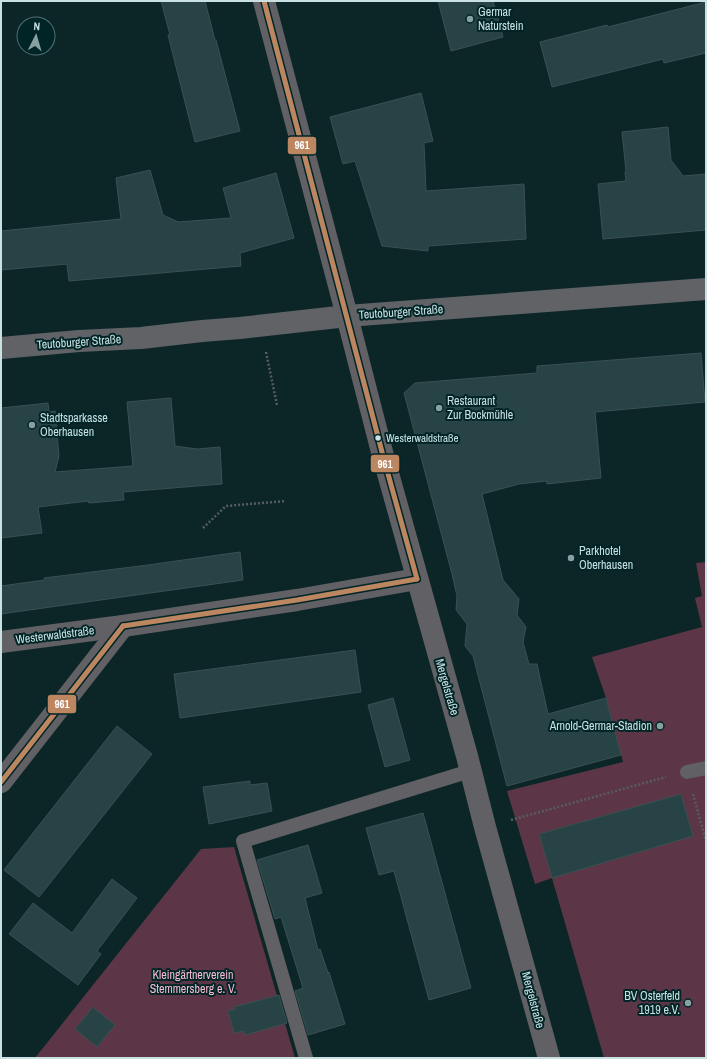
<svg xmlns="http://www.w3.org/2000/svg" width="707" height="1059" viewBox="0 0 707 1059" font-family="'Archivo Narrow',sans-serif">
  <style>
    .green { fill: #5c3646 }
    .building { fill: #274345; stroke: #3b5051 }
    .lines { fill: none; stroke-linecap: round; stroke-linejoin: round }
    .path { stroke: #575d5f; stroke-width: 2.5; stroke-dasharray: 2 2; stroke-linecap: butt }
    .lane { stroke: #616064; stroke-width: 14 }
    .street { stroke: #616064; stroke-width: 22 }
    .secondary { stroke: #606266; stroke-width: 22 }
    .bus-1-casing { stroke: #012527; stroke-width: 8 }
    .bus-1 { stroke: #bb8660; stroke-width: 5 }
    .poi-dot { fill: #88a0a2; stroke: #012527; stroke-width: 1.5 }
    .bus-dot { fill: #cae1e3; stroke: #012527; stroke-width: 1.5 }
    .labels { text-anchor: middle; stroke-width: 4; stroke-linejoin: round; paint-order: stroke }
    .bus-label { font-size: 11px; fill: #cae1e3; stroke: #012527; text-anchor: start }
    .poi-label { font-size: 12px; fill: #cae1e3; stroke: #012527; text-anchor: start }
    .street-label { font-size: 12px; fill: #cae1e3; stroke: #012527 }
    .park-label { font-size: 12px; fill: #fabdd2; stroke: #012527 }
    .line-badge { stroke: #012527; stroke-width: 1.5 }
    .badge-label { font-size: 11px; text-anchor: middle; font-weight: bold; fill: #fff }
  </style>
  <rect width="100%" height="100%" fill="#0c2628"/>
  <g class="green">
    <polygon points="706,562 706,1058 604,1058 552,878 535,884 507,791 623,762 606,698 592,657 702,627 695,598 702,596 696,563"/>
    <polygon points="234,847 295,1058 35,1058 201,849"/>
  </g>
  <g class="building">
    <polygon points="161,1 205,1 215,40 216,40 240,131 195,142 168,35 170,35"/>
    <polygon points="438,1 493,1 503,37 451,51"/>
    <polygon points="706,2 706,53 664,63 663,59 552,87 540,42 607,25 608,27"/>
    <polygon points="421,93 433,141 424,143 426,191 524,184 526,239 428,246 428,251 382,246 355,161 343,164 330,117"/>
    <polygon points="668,127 671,160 683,176 706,174 706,230 603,239 598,184 626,181 625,172 626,171 622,132"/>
    <polygon points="150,170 163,215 178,222 231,218 223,188 276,173 294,238 240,253 241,266 69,281 67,264 1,270 1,231 121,219 116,178"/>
    <polygon points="701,353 705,402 595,412 601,478 547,484 547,481 519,484 482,494 503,580 519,599 517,615 526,627 523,642 529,664 537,664 548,714 606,698 621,755 507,786 473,656 465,646 467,624 456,610 457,596 452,574 404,393 415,383 537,373 537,366"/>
    <polygon points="171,398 175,446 197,449 220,447 222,484 123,492 124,500 89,503 88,501 38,507 42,533 1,538 1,408 48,403 49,412 55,411 59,456 55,472 133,466 127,402"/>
    <polygon points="240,552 243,580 1,614 1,586 45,580 44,578 148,565"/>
    <polygon points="355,650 361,692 180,718 174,674"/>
    <polygon points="393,698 410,760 385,767 368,705"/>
    <polygon points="117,726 152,754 39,897 4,870"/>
    <polygon points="250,781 250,785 267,783 272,811 209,824 203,787"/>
    <polygon points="681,794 693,836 552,878 539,834"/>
    <polygon points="423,813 471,988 429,1000 394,871 379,875 366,828"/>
    <polygon points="308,845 322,893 305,898 318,950 320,949 328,973 329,972 345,1024 308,1035 295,991 303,988 281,917 275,919 257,860"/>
    <polygon points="112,879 137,898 97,951 101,954 78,985 9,934 33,903 72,933"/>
    <polygon points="279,995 287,1023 245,1035 244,1031 234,1033 228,1011 235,1009 234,1007"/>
    <polygon points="93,1007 115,1025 97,1047 75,1029"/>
  </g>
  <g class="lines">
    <g class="path">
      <polyline points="266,352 277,405"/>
      <polyline points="203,528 226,506 286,501"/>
      <polyline points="693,794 706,841"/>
      <polyline points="511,820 666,777"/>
    </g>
    <g class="lane">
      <polyline points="687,772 706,768"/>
      <polyline points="306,1058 243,841 470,771"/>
    </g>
    <g class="street">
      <polyline points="264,1 347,316 382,452 467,756 485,827 549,1058"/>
      <polyline points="1,642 123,626 297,600 417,579"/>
      <polyline points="1,782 123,626"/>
    </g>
    <polyline class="secondary" points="1,348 79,341 141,338 202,331 240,328 347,316 706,289"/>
    <defs>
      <g id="bus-1">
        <polyline points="264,1 382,452 417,579"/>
        <polyline points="123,626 297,600 417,579"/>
        <polyline points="1,782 123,626"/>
      </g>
    </defs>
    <use href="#bus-1" class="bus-1-casing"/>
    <use href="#bus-1" class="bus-1"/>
  </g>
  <g class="poi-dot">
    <circle cx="470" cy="19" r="4"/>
    <circle cx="439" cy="408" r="4"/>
    <circle cx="32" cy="425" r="4"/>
    <circle cx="571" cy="558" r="4"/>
    <circle cx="660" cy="726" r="4"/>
    <circle cx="688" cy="1003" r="4"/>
  </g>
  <circle class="bus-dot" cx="378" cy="438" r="3.5"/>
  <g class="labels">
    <g class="bus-label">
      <text x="386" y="442">Westerwaldstraße</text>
    </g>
    <g class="poi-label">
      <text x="478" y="16">Germar<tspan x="478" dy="14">Naturstein</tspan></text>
      <text x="447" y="405">Restaurant<tspan x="447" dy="14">Zur Bockmühle</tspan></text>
      <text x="40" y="422">Stadtsparkasse<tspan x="40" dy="14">Oberhausen</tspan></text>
      <text x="579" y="555">Parkhotel<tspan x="579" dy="14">Oberhausen</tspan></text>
      <text x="652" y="730" text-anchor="end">Arnold-Germar-Stadion</text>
      <text x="680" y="1000" text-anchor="end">BV Osterfeld<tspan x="680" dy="14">1919 e.V.</tspan></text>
    </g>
    <g class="street-label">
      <text transform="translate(401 312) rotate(-4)" y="4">Teutoburger Straße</text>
      <text transform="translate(79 342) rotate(-4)" y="4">Teutoburger Straße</text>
      <text transform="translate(55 635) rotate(-7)" y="4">Westerwaldstraße</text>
      <text transform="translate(447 687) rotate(74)" y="4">Mergelstraße</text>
      <text transform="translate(533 1000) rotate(75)" y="4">Mergelstraße</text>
    </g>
    <g class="park-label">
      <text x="193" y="979">Kleingärtnerverein<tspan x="193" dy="14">Stemmersberg e. V.</tspan></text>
    </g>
  </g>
  <g class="line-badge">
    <rect x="287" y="136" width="30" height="19" rx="4" fill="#bb8660"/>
    <rect x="370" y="454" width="30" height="19" rx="4" fill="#bb8660"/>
    <rect x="47" y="694" width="30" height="20" rx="4" fill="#bb8660"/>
  </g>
  <g class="badge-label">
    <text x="302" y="149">961</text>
    <text x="385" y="468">961</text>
    <text x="62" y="708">961</text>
  </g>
  <rect width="707" height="1059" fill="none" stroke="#cae1e3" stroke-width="4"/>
  <g transform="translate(36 36) rotate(5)"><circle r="19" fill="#012527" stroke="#517072"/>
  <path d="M0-3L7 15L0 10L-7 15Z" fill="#88a0a2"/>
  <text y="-6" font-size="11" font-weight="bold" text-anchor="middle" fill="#cae1e3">N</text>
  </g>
</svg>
